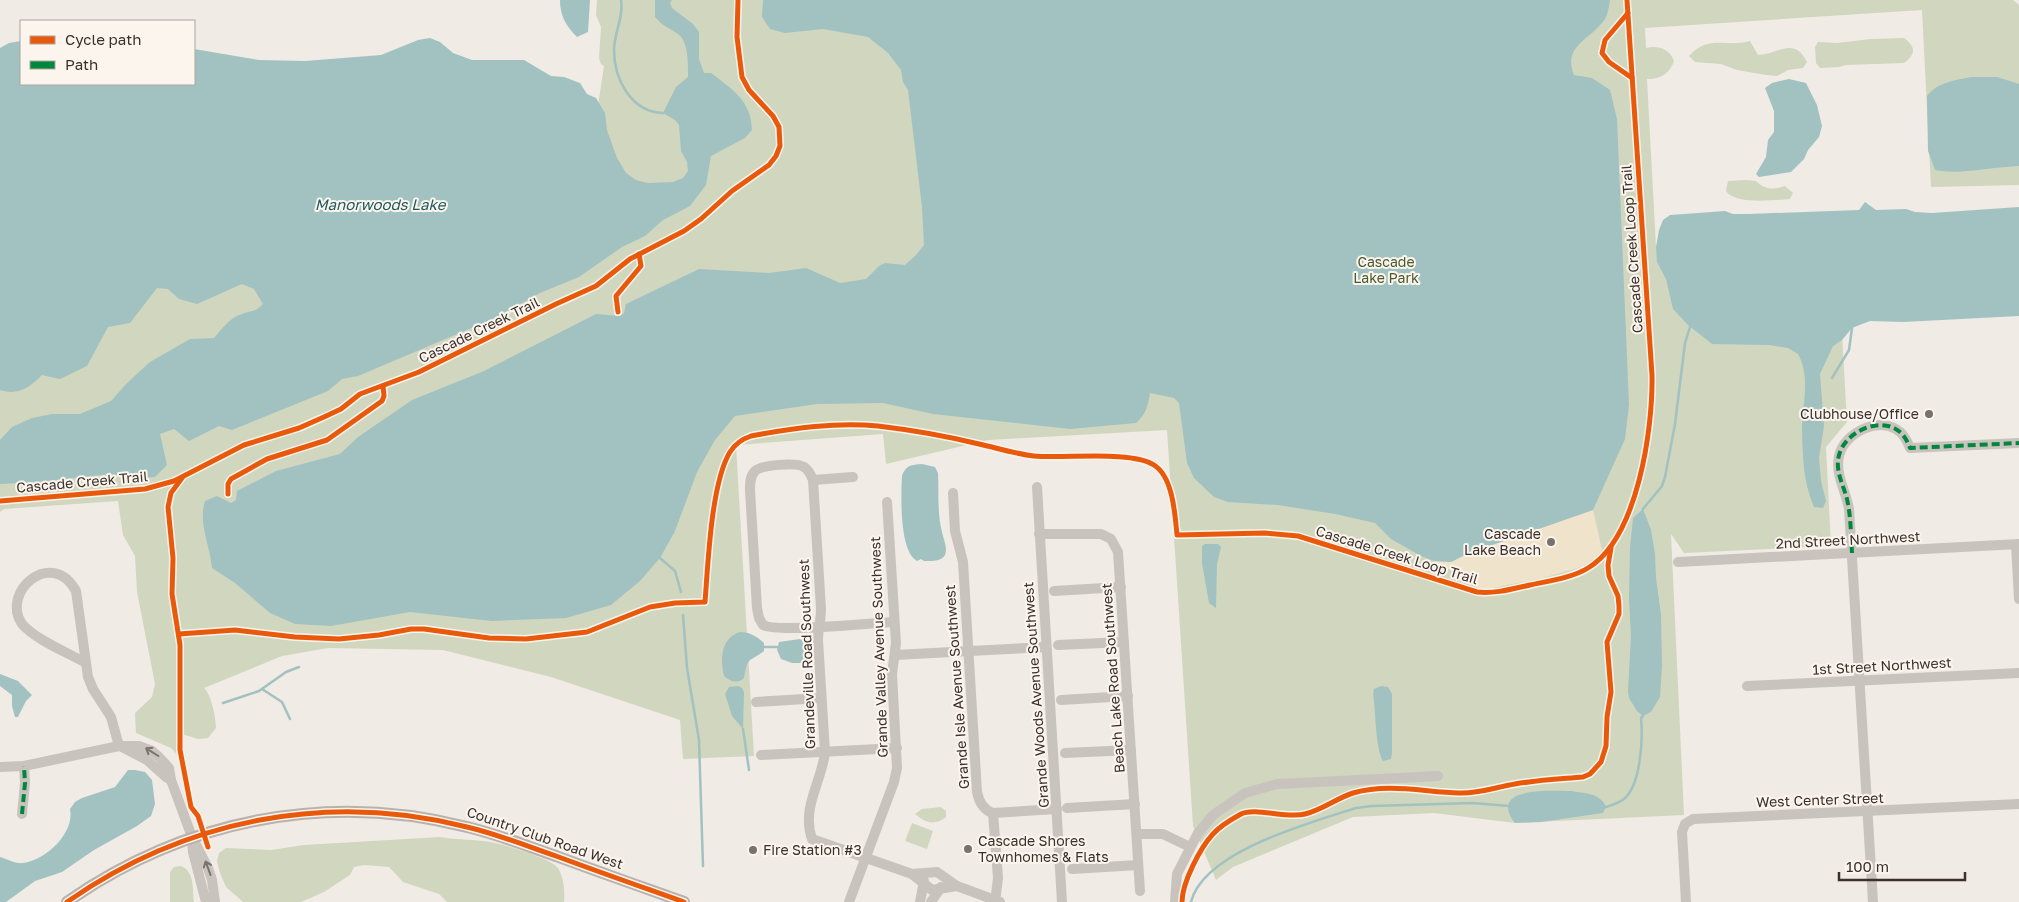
<svg xmlns="http://www.w3.org/2000/svg" width="2019" height="902" viewBox="0 0 2019 902" font-family="'Golos Text',sans-serif">
  <style>
    .green { fill: #d1d6bf }
    .sand { fill: #efe3cc }
    .water { fill: #a1c2c1 }
    .lines { fill: none; stroke-linecap: round; stroke-linejoin: round }
    .stream { stroke: #a1c2c1; stroke-width: 2.5 }
    .minor { stroke: #c9c3be; stroke-width: 10 }
    .major { stroke: #b8b1ad; stroke-width: 12 }
    .quiet { stroke: #00873e; stroke-width: 4; stroke-dasharray: 8 4; stroke-linecap: butt }
    .cycleway-casing { stroke: #fbf5ee; stroke-width: 8 }
    .cycleway { stroke: #e8590c; stroke-width: 5 }
    .oneway { stroke: #7b726d }
    .poi-dot { fill: #7a716c; stroke: #fbf5ee; stroke-width: 2 }
    .labels { text-anchor: middle; stroke-width: 4; stroke-linejoin: round; paint-order: stroke }
    .street-label { font-size: 14px; fill: #3b302b; stroke: #fbf5ee }
    .park-label { font-size: 14px; fill: #4a5a2e; stroke: #fbf5ee }
    .poi-label { font-size: 14px; fill: #3b302b; stroke: #fbf5ee; text-anchor: end }
    .water-label { font-size: 15px; font-style: italic; fill: #1f5a5e; stroke: #fbf5ee }
  </style>
  <rect width="100%" height="100%" fill="#f0ebe5"/>
  <g class="green">
    <path d="M597,0H2013L2019,5V185L1931,187L1922,10L1645,28L1646,48C1658,45 1670,49 1674,61C1670,73 1660,80 1647,79L1656,247L1842,334L1847,422L1826,447L1831,546L1684,553L1671,534L1684,815L1515,823L1434,813L1353,817L1233,867L1216,880L1193,826L1167,430L988,440L886,464L883,434L736,445L754,756L683,759L680,720L551,677L443,650L328,648L282,656L204,688C211,694 216,717 216,728L208,738L198,739L182,734L183,761L171,748L136,733L135,713L152,697L155,684L137,592L135,556L123,535L118,501L4,509L0,512V370L53,290L574,265L604,66L601,64L599,58L601,27L596,15Z"/>
    <path d="M1904,38C1916,47 1916,54 1904,63L1846,65L1839,67L1820,68L1816,63L1815,47L1818,42L1837,43L1871,39Z"/>
    <path d="M1750,41L1758,55C1779,54 1794,36 1807,62L1803,68L1788,70L1777,76L1766,75L1737,70L1721,64L1695,62L1689,56C1709,34 1726,48 1750,41Z"/>
    <path d="M1746,180L1756,181C1765,190 1773,190 1785,186L1793,193L1790,199C1775,200 1735,205 1726,191L1728,181Z"/>
    <path d="M941,807L946,811V817C934,826 926,823 915,814L922,809Z"/>
    <polygon points="912,823 933,831 927,849 905,841"/>
    <path d="M440,837C456,840 473,839 490,842C502,844 551,858 558,868C564,878 565,891 564,902H447L439,894L403,882L389,867L364,865L354,867L350,875L324,892L301,902H243L226,887L220,873L217,861L219,853L226,848L271,850L304,845Z"/>
    <path d="M181,866C195,872 192,888 194,902H170V872L174,867Z"/>
  </g>
  <polygon class="sand" points="1593,510 1602,550 1595,558 1581,567 1543,578 1487,589 1477,588 1465,578 1434,561 1451,562 1469,553"/>
  <g class="water">
    <path d="M560,0H590L588,32L577,37C566,26 560,16 560,0Z"/>
    <path d="M655,0H672L670,3L672,8L693,24L699,32V59L704,73H711C732,89 751,100 752,130L745,138L711,156L706,185L690,206L663,220L645,236L622,247L579,277L540,293L495,318L358,376L342,379L328,391L232,430L219,426L189,441L174,429L160,434L167,465L155,477L137,478L110,474L39,482L0,484V440L12,427L32,418L52,414H80L111,401L127,383L150,362L190,339L214,338C222,329 229,318 242,314C252,310 254,313 263,304L254,289L242,284L197,304L179,299L168,289L157,288L130,323L108,327L87,366L60,379L42,375C30,387 19,396 0,390V48L9,43L21,41V84H194V49L259,60L305,61L381,55L418,40L430,38L440,42L453,53L472,60H524L551,76L564,77L580,83L587,94L596,98L605,113L607,130L617,158L626,173L636,180L648,183L673,182L683,178L688,171L687,162L681,151L679,125L675,120L663,113L676,87L688,77C688,65 689,42 678,34C669,27 664,28 655,17Z"/>
    <path d="M763,0H1610C1609,6 1608,14 1605,19C1591,40 1562,45 1574,75L1592,78L1610,90L1617,119L1629,405L1625,439L1593,510L1469,553L1451,562L1434,561L1421,556L1391,539L1375,523L1335,514L1278,505L1228,502L1214,497L1194,478L1187,463L1179,403L1174,398L1150,393C1148,406 1146,414 1136,423L1070,429L933,414L883,403L817,404L735,416L715,440L697,472L675,531L660,558L640,581L611,605L566,618L492,621L410,612L331,626L295,624L270,613L235,583L212,568C210,545 198,524 205,501L217,496L231,503L236,500L237,491L276,471L340,454L358,437L412,400L484,371L596,314L620,316L624,313L626,304L699,269L769,273L806,268L840,283L866,279L879,266L885,263L905,265L916,255L924,245L922,207L908,90L903,82L901,70L888,53L868,37L823,29L785,33L770,29L762,17Z"/>
    <path d="M1972,77H1997L2019,84V166C1991,167 1962,175 1935,170L1928,151L1927,96C1938,82 1955,80 1972,77Z"/>
    <polygon points="1789,79 1806,83 1817,105 1822,126 1819,137 1808,150 1804,159 1791,172 1759,177 1756,174 1766,157 1768,140 1774,132 1774,111 1765,88 1772,83"/>
    <path d="M1865,202L1876,210L1906,209L1915,212L1932,213L2019,207V316L1903,322L1870,321L1852,328L1842,340L1833,346L1820,374L1824,426L1819,458L1821,481L1826,501L1823,508L1814,507C1803,480 1803,459 1802,431C1802,406 1811,377 1798,354L1788,348L1768,345L1712,344L1688,325L1673,309L1666,279L1657,262L1656,247L1659,230L1663,220L1670,215L1725,211L1733,214H1749L1859,210Z"/>
    <path d="M922,464L935,467L938,473C939,492 937,513 942,532C943,538 948,548 945,555C941,562 931,561 924,561L921,559L917,561C899,551 901,495 902,476C906,465 911,465 922,464Z"/>
    <polygon points="1643,509 1651,530 1655,554 1656,578 1661,615 1662,666 1660,697 1651,712 1643,716 1637,711 1629,698 1628,691 1631,636 1629,599 1630,548 1633,518"/>
    <polygon points="1205,544 1218,544 1221,547 1217,564 1216,608 1209,603 1202,563 1202,546"/>
    <path d="M740,632C750,632 756,636 764,643V651C748,663 748,656 744,678C738,684 730,682 724,676C720,658 721,638 740,632Z"/>
    <polygon points="800,639 803,641 806,655 805,663 792,663 781,659 777,650 779,642"/>
    <polygon points="0,674 18,681 32,695 26,701 18,717 15,717 12,706 12,695 0,686"/>
    <polygon points="738,686 742,688 744,692 743,729 732,716 725,694 729,687"/>
    <path d="M1381,686L1388,687L1392,694V753L1391,759L1383,761C1375,747 1376,711 1373,694L1374,689Z"/>
    <path d="M128,770H135L145,772L152,780L155,804L151,816L137,826L94,850L62,872L35,881L6,902H0V857C7,859 16,864 23,863C46,860 75,833 70,809L75,802L82,798L115,787Z"/>
    <path d="M1570,791C1583,793 1601,793 1606,807L1603,813L1541,822L1515,823C1487,786 1551,791 1570,791Z"/>
  </g>
  <g class="lines">
    <g class="stream">
      <path d="M621,0C624,17 614,33 614,50C614,79 631,112 663,113"/>
      <polyline points="1832,378 1849,350 1852,328"/>
      <polyline points="1643,509 1662,486 1665,477 1675,424 1685,343 1690,327"/>
      <polyline points="660,558 675,571 681,592"/>
      <polyline points="683,615 687,668 699,740 703,866"/>
      <polyline points="764,647 777,647"/>
      <polyline points="262,689 282,702 290,719"/>
      <polyline points="223,703 259,691 286,672 299,667"/>
      <polyline points="743,729 749,770"/>
      <path d="M1606,807C1612,805 1619,803 1624,799C1641,785 1643,738 1641,718L1643,716"/>
      <path d="M1191,902C1204,851 1310,823 1356,808L1372,806L1473,803L1509,806"/>
    </g>
    <g class="minor">
      <polyline points="813,480 853,477"/>
      <polyline points="1037,487 1062,902"/>
      <path d="M953,493L955,531L963,562L977,792C979,802 983,810 993,813L1057,809"/>
      <polyline points="1039,534 1101,534 1111,539 1118,552 1140,891"/>
      <polyline points="2016,545 2019,599"/>
      <polyline points="1678,562 2019,544"/>
      <polyline points="1054,591 1121,587"/>
      <path d="M894,622C873,623 776,633 763,625L759,618L757,608L750,490C750,483 750,476 755,471C761,465 796,462 804,467C809,470 811,475 813,480L821,609C821,620 818,630 818,640L825,752C822,781 801,808 812,839L912,874L937,872L957,886L1000,902"/>
      <polyline points="1058,645 1124,642"/>
      <polyline points="895,655 1046,647"/>
      <path d="M84,662C66,652 35,639 22,624C0,592 52,547 76,591L88,677L93,689L111,717L119,746"/>
      <polyline points="1747,686 2019,673"/>
      <polyline points="1061,700 1128,696"/>
      <polyline points="756,702 821,698"/>
      <polyline points="122,747 147,760 166,777 171,780"/>
      <polyline points="1065,753 1131,750"/>
      <polyline points="761,755 897,748"/>
      <polyline points="0,767 24,766 119,746 139,746 152,751 159,757 169,768 171,780 192,837 208,868 212,880 215,902"/>
      <polyline points="1067,808 1135,804"/>
      <polyline points="993,813 998,878 995,902"/>
      <polyline points="22,814 25,783 24,766"/>
      <polyline points="1137,834 1163,834 1190,847"/>
      <polyline points="192,840 193,852 206,902"/>
      <polyline points="1072,869 1138,865"/>
      <polyline points="912,874 932,890 957,886"/>
      <polyline points="849,902 894,782 897,768 892,674 896,643 887,502"/>
      <polyline points="920,902 924,881"/>
      <polyline points="931,902 941,887"/>
      <polyline points="1175,902 1177,874 1198,833 1213,815 1245,793 1277,784 1438,776"/>
      <polyline points="1686,902 1682,832 1685,824 1693,819 2019,804"/>
      <path d="M1873,902L1849,509C1846,491 1835,475 1839,456C1844,432 1881,415 1900,432C1905,436 1908,443 1910,448L2019,443"/>
    </g>
    <path class="major" d="M67,902C184,820 327,791 467,827C497,834 527,846 556,856C599,872 642,887 684,902"/>
    <g class="quiet">
      <path d="M1852,553C1851,537 1851,520 1848,504C1845,486 1833,471 1840,452C1848,430 1882,416 1900,432C1905,436 1908,443 1910,448L2019,443"/>
      <polyline points="22,814 25,783 24,766"/>
    </g>
    <defs>
      <g id="cycleway">
        <polyline points="1628,13 1605,40 1602,53 1609,62 1632,78"/>
        <polyline points="618,312 616,296 641,266 639,254"/>
        <polyline points="182,478 171,493 168,507 173,558 172,594 180,645 180,750 191,807 198,816 208,847"/>
        <polyline points="228,494 228,484 231,479 267,459 327,440 382,401 384,396 383,386"/>
        <polyline points="0,501 145,489 174,481 244,445 299,428 324,417 341,409 360,394 419,372 556,304 596,286 630,259 684,231 701,219 732,191 769,165 776,156 780,146 779,127 773,116 749,90 742,77 737,37 738,0"/>
        <path d="M179,634L235,630L295,637L339,639L379,635L411,629H424L489,638L526,639L587,632L650,607L675,603L705,602C708,565 711,483 730,452C735,444 742,439 751,436C793,428 836,422 878,426C912,430 946,436 979,444C997,448 1016,454 1034,456C1064,459 1131,450 1154,465C1173,477 1175,514 1177,535L1265,533L1298,536L1477,592C1495,594 1512,589 1530,585C1548,581 1572,578 1588,568C1638,538 1653,428 1652,375L1627,0"/>
        <path d="M67,902C184,820 327,791 467,827C497,834 527,846 556,856C599,872 642,887 684,902"/>
        <path d="M1182,902C1182,883 1200,848 1213,834C1219,827 1232,819 1241,814C1255,807 1287,819 1305,814C1322,810 1337,798 1353,793C1388,783 1424,792 1459,793C1478,794 1496,787 1515,784C1538,780 1560,779 1583,777L1590,774L1601,762L1606,746L1607,717L1611,692L1607,642L1619,614V606L1618,596L1609,576L1608,565L1611,548"/>
      </g>
    </defs>
    <use href="#cycleway" class="cycleway-casing"/>
    <use href="#cycleway" class="cycleway"/>
  </g>
  <defs><path id="oneway-shaft" d="M-6 0H5M1.5-3L5.5 0L1.5 3" fill="none" stroke-width="1.6" stroke-linecap="round" stroke-linejoin="round" transform="scale(1.25)"/></defs>
  <g class="oneway">
    <use href="#oneway-shaft" transform="translate(152 752) rotate(-148)"/>
    <use href="#oneway-shaft" transform="translate(208 868) rotate(-110)"/>
  </g>
  <g class="poi-dot">
    <circle cx="1929" cy="414" r="5"/>
    <circle cx="1551" cy="542" r="5"/>
    <circle cx="968" cy="849" r="5"/>
    <circle cx="753" cy="850" r="5"/>
  </g>
  <g class="labels">
    <g class="street-label">
      <text transform="translate(1632 249) rotate(-94)" y="5">Cascade Creek Loop Trail</text>
      <text transform="translate(479 330) rotate(-26)" y="5">Cascade Creek Trail</text>
      <text transform="translate(82 482) rotate(-5)" y="5">Cascade Creek Trail</text>
      <text transform="translate(1848 540) rotate(-3)" y="5">2nd Street Northwest</text>
      <text transform="translate(1397 555) rotate(17)" y="5">Cascade Creek Loop Trail</text>
      <text transform="translate(879 647) rotate(-92)" y="5">Grande Valley Avenue Southwest</text>
      <text transform="translate(807 654) rotate(-92)" y="5">Grandeville Road Southwest</text>
      <text transform="translate(1882 666) rotate(-3)" y="5">1st Street Northwest</text>
      <text transform="translate(1113 678) rotate(-94)" y="5">Beach Lake Road Southwest</text>
      <text transform="translate(957 687) rotate(-94)" y="5">Grande Isle Avenue Southwest</text>
      <text transform="translate(1036 695) rotate(-94)" y="5">Grande Woods Avenue Southwest</text>
      <text transform="translate(1820 800) rotate(-2)" y="5">West Center Street</text>
      <text transform="translate(545 838) rotate(19)" y="5">Country Club Road West</text>
    </g>
    <g class="park-label">
      <text x="1386" y="267">Cascade<tspan x="1386" dy="16">Lake Park</tspan></text>
    </g>
    <g class="poi-label">
      <text x="1919" y="419">Clubhouse/Office</text>
      <text x="1541" y="539">Cascade<tspan x="1541" dy="16">Lake Beach</tspan></text>
      <text x="978" y="846" text-anchor="start">Cascade Shores<tspan x="978" dy="16">Townhomes &amp; Flats</tspan></text>
      <text x="763" y="855" text-anchor="start">Fire Station #3</text>
    </g>
    <g class="water-label">
      <text x="380" y="210">Manorwoods Lake</text>
    </g>
  </g>
  <rect x="20" y="20" width="175" height="65" fill="#fbf5ee" stroke="#aea6a0"/>
  <rect x="30" y="36" width="25" height="8" fill="#e8590c" stroke="#aea6a0"/>
  <text x="65" y="45" font-size="15" fill="#3b302b">Cycle path</text>
  <rect x="30" y="61" width="25" height="8" fill="#00873e" stroke="#aea6a0"/>
  <text x="65" y="70" font-size="15" fill="#3b302b">Path</text>
  <path d="M1839 872v8h126v-8" fill="none" stroke="#3b302b" stroke-width="2.5"/>
  <text x="1846" y="872" font-size="15" fill="#3b302b" stroke="#fbf5ee" stroke-width="4" paint-order="stroke">100 m</text>
</svg>
